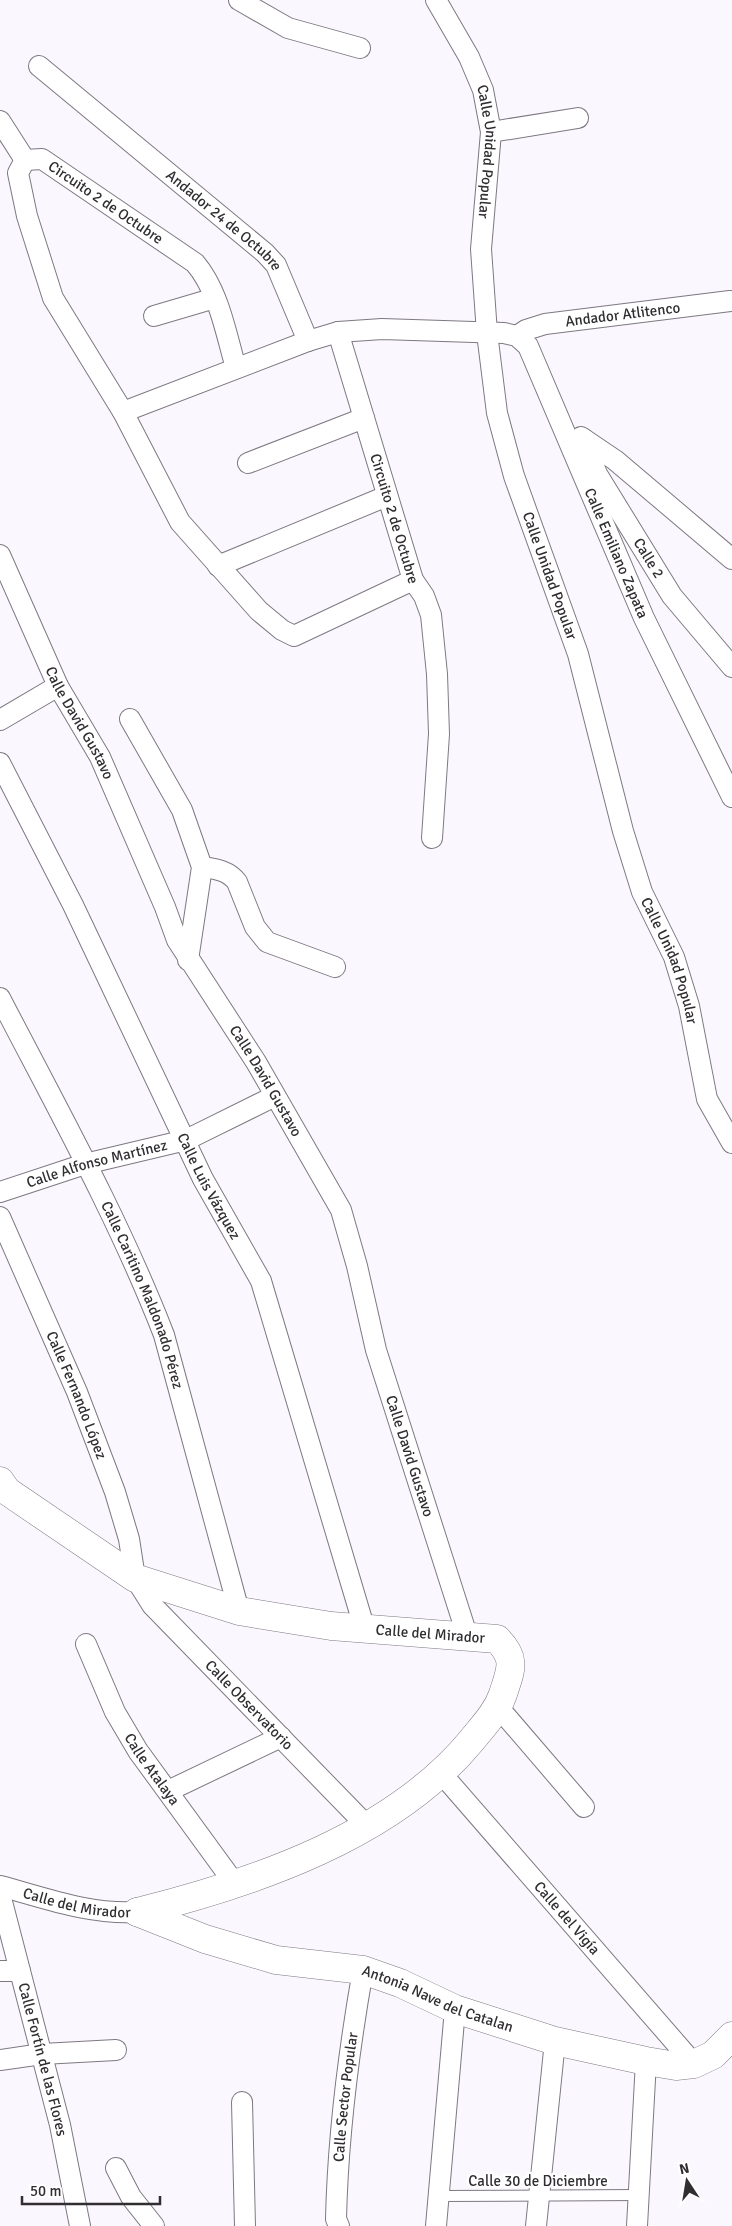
<svg xmlns="http://www.w3.org/2000/svg" width="732" height="2226" viewBox="0 0 732 2226" font-family="Signika,sans-serif">
  <style>
    .lines { fill: none; stroke-linecap: round; stroke-linejoin: round }
    .lane-casing { stroke: #7e7882; stroke-width: 12 }
    .street-casing { stroke: #7e7882; stroke-width: 22 }
    .secondary-casing { stroke: #7e7882; stroke-width: 29 }
    .lane { stroke: #fff; stroke-width: 10 }
    .street { stroke: #fff; stroke-width: 20 }
    .secondary { stroke: #fff; stroke-width: 28 }
    .labels { text-anchor: middle; stroke-width: 5; stroke-linejoin: round; paint-order: stroke }
    .street-label { font-size: 15px; fill: #312e32; stroke: #fff }
  </style>
  <rect width="100%" height="100%" fill="#fbf7fe"/>
  <g class="lines">
    <defs>
      <polyline id="lane" points="438,2196 639,2195"/>
      <g id="street">
        <polyline points="239,0 288,28 360,48"/>
        <path id="s1" d="M436,0L469,57L483,90L491,132L481,249L487,333L497,413L514,476L578,654L623,831L642,892L674,957L689,1006L707,1099L732,1143"/>
        <path id="s2" d="M39,66L265,253L276,265L308,341"/>
        <polyline points="0,121 25,160"/>
        <polyline points="491,132 578,118"/>
        <polyline points="25,160 18,173 27,216 53,298 123,412 180,522 259,611 282,630 294,636 413,580"/>
        <path id="s3" d="M25,160L42,159L195,263C219,291 226,334 236,368"/>
        <polyline points="154,316 215,298"/>
        <path id="s4" d="M338,332L413,580L424,596L431,615L437,674L439,734L432,838"/>
        <path id="s5" d="M517,336L526,330L545,324L730,301"/>
        <path id="s6" d="M123,412L308,341L338,332L382,329L504,333L517,336L528,346L644,618L732,797"/>
        <polyline points="581,437 615,460 732,559"/>
        <path id="s7" d="M584,439L597,474L672,596L732,667"/>
        <polyline points="248,463 364,418"/>
        <path id="s8" d="M0,555L58,686L100,757L165,907L177,940L256,1062L341,1210L357,1266L376,1350L467,1635"/>
        <polyline points="218,566 387,496"/>
        <polyline points="130,719 182,810 202,867 188,960"/>
        <polyline points="0,720 58,686"/>
        <path id="s9" d="M0,763L73,905L203,1179L261,1281L365,1630"/>
        <path d="M202,867C215,869 228,870 237,882L255,927L267,942L335,967"/>
        <path id="s10" d="M0,998C57,1108 119,1219 164,1335L239,1611"/>
        <path id="s11" d="M0,1192L85,1164L186,1140L275,1096"/>
        <path id="s12" d="M0,1217L77,1392L115,1492L129,1539L135,1578L152,1605L367,1826"/>
        <path id="s13" d="M86,1644L115,1712L138,1751L235,1884"/>
        <polyline points="499,1708 584,1807"/>
        <path id="s14" d="M441,1773L694,2064"/>
        <polyline points="168,1791 281,1737"/>
        <path id="s15" d="M0,1886C45,1898 90,1915 137,1912"/>
        <path id="s16" d="M0,1894L60,2125L80,2226"/>
        <polyline points="0,1971 20,1971"/>
        <polyline points="0,2060 42,2054 116,2050"/>
        <polyline points="242,2102 245,2226"/>
        <polyline points="116,2168 131,2197 154,2226"/>
        <path id="s17" d="M339,2226L336,2219C338,2133 348,2055 363,1970"/>
        <polyline points="436,2226 455,2009"/>
        <polyline points="536,2226 555,2041"/>
        <polyline points="637,2226 646,2061"/>
      </g>
      <g id="secondary">
        <path id="s18" d="M0,1481L7,1491L135,1578L239,1611L331,1626L497,1639C517,1659 511,1669 503,1694C497,1712 484,1725 472,1740C393,1836 254,1883 137,1912"/>
        <path id="s19" d="M137,1912L205,1939L276,1960L363,1970L400,1983L455,2009L555,2041L646,2061L676,2066L694,2064L713,2055L732,2036"/>
      </g>
    </defs>
    <use href="#lane" class="lane-casing"/>
    <use href="#street" class="street-casing"/>
    <use href="#secondary" class="secondary-casing"/>
    <use href="#lane" class="lane"/>
    <use href="#street" class="street"/>
    <use href="#secondary" class="secondary"/>
  </g>
  <g class="labels">
    <g class="street-label">
      <text dy="5" stroke="none"><textPath href="#s1" startOffset="164">Calle Unidad Popular</textPath></text>
      <text dy="5" stroke="none"><textPath href="#s3" startOffset="94">Circuito 2 de Octubre</textPath></text>
      <text dy="5" stroke="none"><textPath href="#s2" startOffset="241">Andador 24 de Octubre</textPath></text>
      <text dy="5" stroke="none"><textPath href="#s5" startOffset="109">Andador Atlitenco</textPath></text>
      <text dy="5" stroke="none"><textPath href="#s4" startOffset="195">Circuito 2 de Octubre</textPath></text>
      <text dy="5" stroke="none"><textPath href="#s6" startOffset="649">Calle Emiliano Zapata</textPath></text>
      <text dy="5" stroke="none"><textPath href="#s7" startOffset="136">Calle 2</textPath></text>
      <text dy="5" stroke="none"><textPath href="#s1" startOffset="598">Calle Unidad Popular</textPath></text>
      <text dy="5" stroke="none"><textPath href="#s8" startOffset="186">Calle David Gustavo</textPath></text>
      <text dy="5" stroke="none"><textPath href="#s1" startOffset="1002">Calle Unidad Popular</textPath></text>
      <text dy="5" stroke="none"><textPath href="#s8" startOffset="591">Calle David Gustavo</textPath></text>
      <text dy="5" stroke="none"><textPath href="#s11" startOffset="101">Calle Alfonso Martínez</textPath></text>
      <text dy="5" stroke="none"><textPath href="#s9" startOffset="472">Calle Luis Vázquez</textPath></text>
      <text dy="5" stroke="none"><textPath href="#s10" startOffset="330">Calle Caritino Maldonado Pérez</textPath></text>
      <text dy="5" stroke="none"><textPath href="#s12" startOffset="194">Calle Fernando López</textPath></text>
      <text dy="5" stroke="none"><textPath href="#s8" startOffset="996">Calle David Gustavo</textPath></text>
      <text dy="5" stroke="none"><textPath href="#s18" startOffset="469">Calle del Mirador</textPath></text>
      <text dy="5" stroke="none"><textPath href="#s12" startOffset="558">Calle Observatorio</textPath></text>
      <text dy="5" stroke="none"><textPath href="#s13" startOffset="142">Calle Atalaya</textPath></text>
      <text dy="5" stroke="none"><textPath href="#s15" startOffset="79">Calle del Mirador</textPath></text>
      <text dy="5" stroke="none"><textPath href="#s14" startOffset="192">Calle del Vigía</textPath></text>
      <text dy="5" stroke="none"><textPath href="#s19" startOffset="315">Antonia Nave del Catalan</textPath></text>
      <text dy="5" stroke="none"><textPath href="#s16" startOffset="171">Calle Fortín de las Flores</textPath></text>
      <text dy="5" stroke="none"><textPath href="#s17" startOffset="130">Calle Sector Popular</textPath></text>
      <text x="538" y="2186">Calle 30 de Diciembre</text>
    </g>
  </g>
  <g transform="translate(687 2181) rotate(348)" stroke="#ffffff" stroke-width="4" paint-order="stroke">
  <path d="M0-4L9 19L0 12L-9 19Z" fill="#312e32"/>
  <text y="-8" font-size="14" font-weight="bold" text-anchor="middle" fill="#312e32">N</text>
  </g>
  <path d="M22 2196v8h138v-8" fill="none" stroke="#312e32" stroke-width="2.5"/>
  <text x="30" y="2196" font-size="15" fill="#312e32" stroke="#ffffff" stroke-width="4" paint-order="stroke">50 m</text>
</svg>
